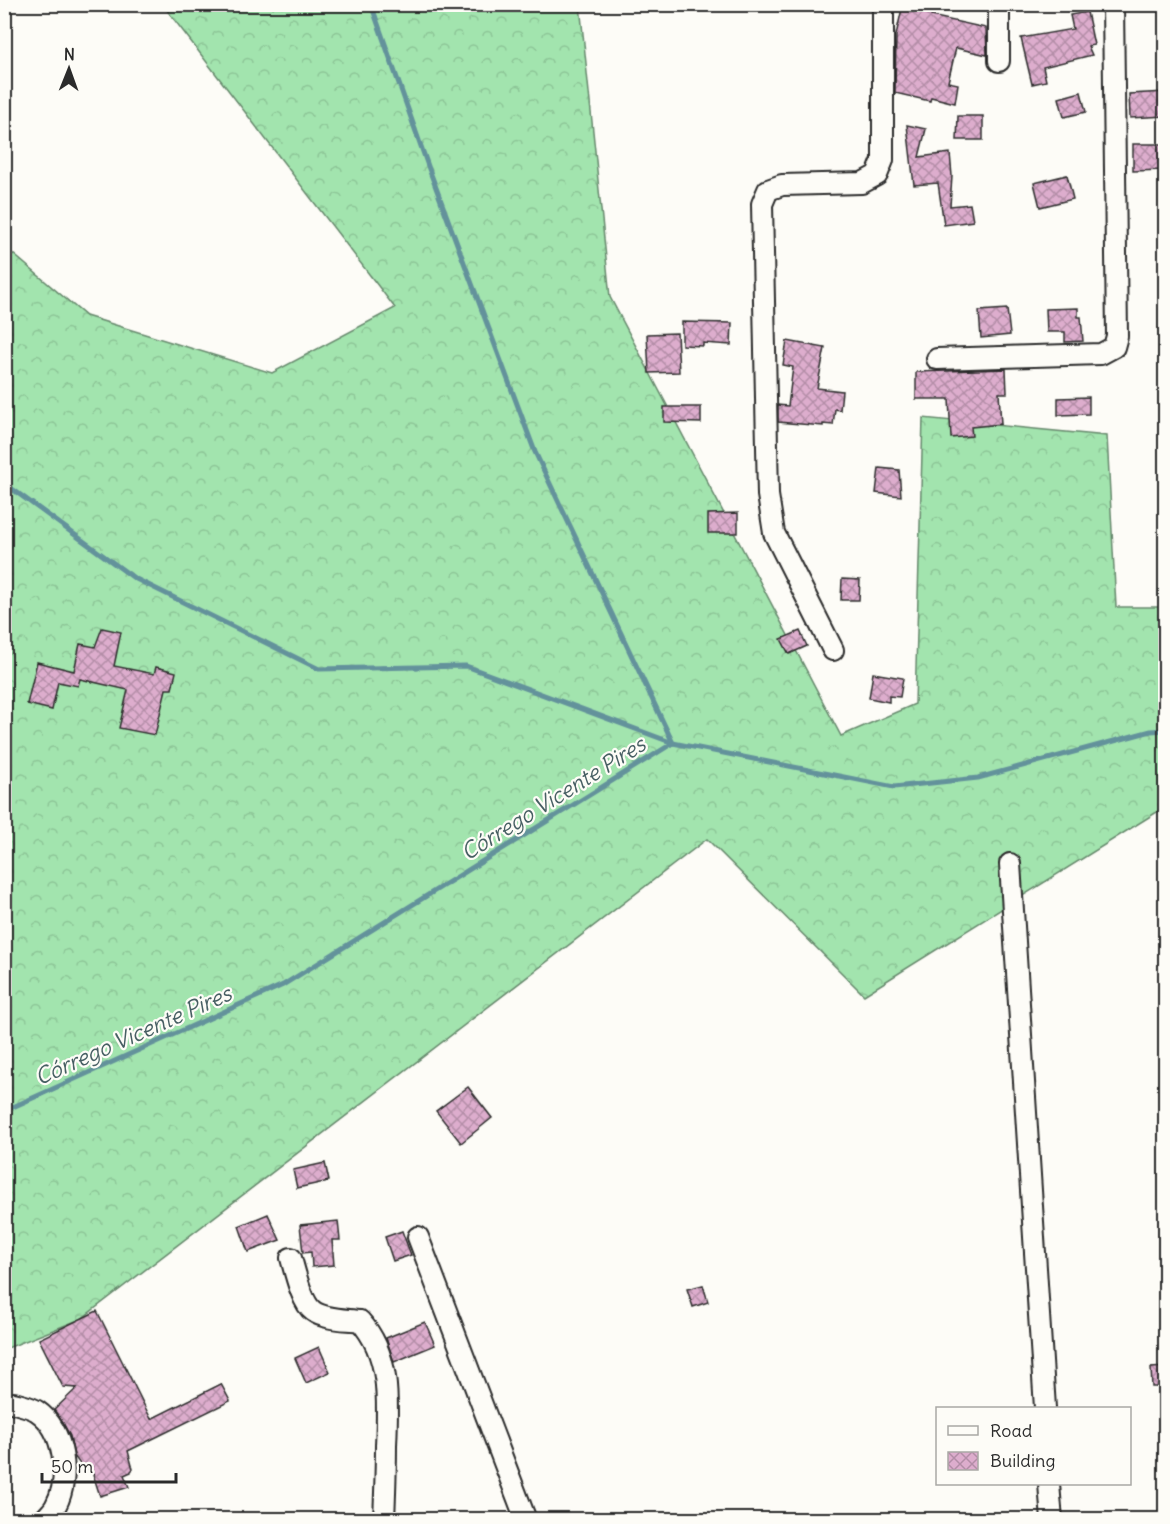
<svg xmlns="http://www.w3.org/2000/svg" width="1170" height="1524" viewBox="0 0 1170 1524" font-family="Delius,sans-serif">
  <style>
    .forest { fill: url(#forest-crowns); stroke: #66886c; stroke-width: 1.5 }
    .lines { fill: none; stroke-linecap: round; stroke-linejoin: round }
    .stream { stroke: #63929b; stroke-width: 5 }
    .building { fill: url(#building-cross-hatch); stroke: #2b2b2b; stroke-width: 1.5 }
    .street-casing { stroke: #2b2b2b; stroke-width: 24 }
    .street { stroke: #fdfcf7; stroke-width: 20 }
    .labels { text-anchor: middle; stroke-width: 4.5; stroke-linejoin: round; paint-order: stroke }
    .water-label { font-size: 22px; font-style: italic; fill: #475f63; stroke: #fdfcf7 }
  </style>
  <defs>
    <pattern id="forest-crowns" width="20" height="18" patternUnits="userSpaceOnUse" patternTransform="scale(1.5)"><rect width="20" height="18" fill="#a2e4ae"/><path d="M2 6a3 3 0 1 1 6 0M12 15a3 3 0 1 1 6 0" fill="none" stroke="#8cc496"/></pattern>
    <pattern id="building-cross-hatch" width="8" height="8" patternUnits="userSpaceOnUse" patternTransform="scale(1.5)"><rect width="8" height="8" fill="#ddadcd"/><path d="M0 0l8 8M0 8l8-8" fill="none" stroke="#b38da7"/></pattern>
  </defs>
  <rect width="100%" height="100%" fill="#fdfcf7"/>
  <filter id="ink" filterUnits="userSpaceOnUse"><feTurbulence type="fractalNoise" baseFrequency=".0167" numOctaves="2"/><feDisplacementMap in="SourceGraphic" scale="12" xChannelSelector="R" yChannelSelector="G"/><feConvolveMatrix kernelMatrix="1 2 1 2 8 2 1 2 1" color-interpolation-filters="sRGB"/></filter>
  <g filter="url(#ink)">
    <polygon class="forest" points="163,5 580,5 610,297 841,736 915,704 923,418 1107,436 1116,607 1165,607 1165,807 864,995 707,839 81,1319 5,1349 5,247 86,316 272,373 395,308"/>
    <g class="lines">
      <g class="stream">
        <polyline points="371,4 429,169 535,452 673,743"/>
        <polyline points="4,483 134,578 319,669 466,666 673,743"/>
        <polyline points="4,1111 283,985 673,743 894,787 978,778 1151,731 1166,730"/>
      </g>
    </g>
    <g class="building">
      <polygon points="903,4 934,4 931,16 986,28 987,55 956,48 948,82 958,84 955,103 931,97 930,101 895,93 896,35"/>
      <polygon points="1087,12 1094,45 1088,46 1092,55 1043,67 1046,81 1032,84 1021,38 1073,29 1070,15"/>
      <polygon points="1081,92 1086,112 1064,117 1059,98"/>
      <polygon points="1166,92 1166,116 1130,118 1129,94"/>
      <polygon points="958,116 983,116 983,140 957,140"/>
      <polygon points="907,125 926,129 919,157 950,153 952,176 950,206 970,204 973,221 944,225 938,183 914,185"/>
      <polygon points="1133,144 1164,144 1165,170 1133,171"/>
      <polygon points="1067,175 1073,199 1040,207 1034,183"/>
      <polygon points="1078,308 1078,317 1081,317 1083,341 1065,342 1065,332 1047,332 1046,309"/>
      <polygon points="1007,309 1010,335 981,338 979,311"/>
      <polygon points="682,322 732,323 731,345 703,343 703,346 682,345"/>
      <polygon points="677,333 679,372 649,373 647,334"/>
      <polygon points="787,341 825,348 817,388 842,391 840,410 835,409 833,425 823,424 823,426 778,422 778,405 788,406 793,367 783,365"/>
      <polygon points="1006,369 1007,393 999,393 1001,424 971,427 972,436 951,438 949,399 916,399 916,372"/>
      <polygon points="1089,397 1089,414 1058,415 1058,398"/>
      <polygon points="664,407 701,407 701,423 664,422"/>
      <polygon points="879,468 899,470 901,496 876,493"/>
      <polygon points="738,513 738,533 708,533 708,514"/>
      <polygon points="842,579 860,580 859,600 841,600"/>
      <polygon points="102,628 121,632 114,666 154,674 156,667 176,672 172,689 166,689 155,735 119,728 128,690 80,679 78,686 58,682 52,710 27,704 37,662 74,671 80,644 95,647"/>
      <polygon points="800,631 807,646 789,654 781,639"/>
      <polygon points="873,673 903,678 900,697 889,696 889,702 869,698"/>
      <polygon points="468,1087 492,1118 461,1143 436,1111"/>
      <polygon points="325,1163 329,1181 297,1188 293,1170"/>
      <polygon points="268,1214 280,1240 248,1252 239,1226"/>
      <polygon points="338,1221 340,1240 332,1240 334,1265 312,1267 311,1252 303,1253 300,1225"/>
      <polygon points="402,1231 411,1255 393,1261 385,1237"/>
      <polygon points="703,1285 708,1302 693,1307 687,1289"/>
      <polygon points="97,1311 151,1419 221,1384 230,1401 128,1451 133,1469 131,1471 131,1472 124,1475 129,1487 100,1496 91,1468 85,1471 74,1456 70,1436 63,1423 54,1410 77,1388 63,1387 39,1339"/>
      <polygon points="425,1322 435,1345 394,1362 386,1338"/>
      <polygon points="319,1347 330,1372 306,1383 295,1358"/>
      <polygon points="1166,1367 1166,1387 1152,1387 1151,1368"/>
    </g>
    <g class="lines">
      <defs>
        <g id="street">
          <polyline points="999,61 999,4"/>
          <polyline points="937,359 1101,354 1114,347 1117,336 1113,4"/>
          <polyline points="833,650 774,533 768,495 762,204 768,190 782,185 862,183 877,175 883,160 883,4"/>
          <polyline points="1010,864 1045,1408"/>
          <polyline points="418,1237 526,1520"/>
          <path d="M291,1258C295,1272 302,1303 313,1311C325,1320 346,1319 360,1321C391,1355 388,1402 386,1445C386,1470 385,1495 384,1520"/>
          <path d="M14,1403C21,1405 31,1407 37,1411C64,1429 71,1477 56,1505C54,1510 48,1515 44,1520"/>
          <polyline points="1049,1484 1052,1520"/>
        </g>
      </defs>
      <use href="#street" class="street-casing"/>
      <use href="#street" class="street"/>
    </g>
  </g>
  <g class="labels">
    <g class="water-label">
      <text transform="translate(553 798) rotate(-32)" y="8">Córrego Vicente Pires</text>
      <text transform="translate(133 1035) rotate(-24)" y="8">Córrego Vicente Pires</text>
    </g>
  </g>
  <rect width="1170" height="1524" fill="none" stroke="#fdfcf7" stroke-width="24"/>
  <rect x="12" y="12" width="1146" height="1500" fill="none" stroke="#2b2b2b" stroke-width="2" filter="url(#ink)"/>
  <rect x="936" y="1407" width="195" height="78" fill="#fdfcf7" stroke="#a9a8a5" stroke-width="1.5"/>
  <rect x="948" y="1426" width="30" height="9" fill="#fdfcf7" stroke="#a9a8a5" stroke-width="1.5"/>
  <text x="990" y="1437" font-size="18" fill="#2b2b2b">Road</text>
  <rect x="948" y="1452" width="30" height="18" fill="url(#building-cross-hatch)" stroke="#a9a8a5" stroke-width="1.5"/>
  <text x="990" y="1467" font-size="18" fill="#2b2b2b">Building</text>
  <g transform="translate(69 69) rotate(1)" stroke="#fdfcf7" stroke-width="4.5" paint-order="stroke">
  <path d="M0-4.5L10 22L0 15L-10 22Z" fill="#2b2b2b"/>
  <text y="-9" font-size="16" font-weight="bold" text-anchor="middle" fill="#2b2b2b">N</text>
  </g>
  <path d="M42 1473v9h134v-9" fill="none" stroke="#2b2b2b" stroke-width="3"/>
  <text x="51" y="1473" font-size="18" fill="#2b2b2b" stroke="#fdfcf7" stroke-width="4.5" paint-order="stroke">50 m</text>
</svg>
